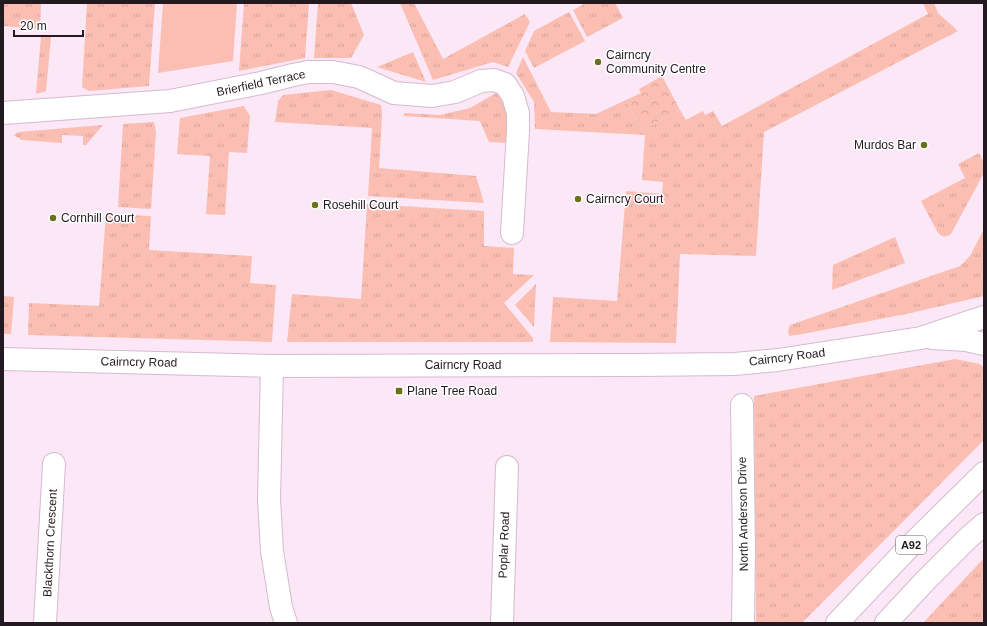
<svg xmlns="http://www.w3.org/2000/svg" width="987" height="626" viewBox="0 0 987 626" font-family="Helvetica,sans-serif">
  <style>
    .grass { fill: url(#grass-tufts) }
    .forest { fill: url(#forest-crowns) }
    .garden { fill: #fbbeb3 }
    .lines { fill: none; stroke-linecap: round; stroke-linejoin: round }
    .street-casing { stroke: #d4bbce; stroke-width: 24 }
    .secondary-casing { stroke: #d4bbce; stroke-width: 24 }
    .primary-casing { stroke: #d4bbce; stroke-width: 24 }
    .street { stroke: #fff; stroke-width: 22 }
    .secondary { stroke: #fff; stroke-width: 22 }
    .primary { stroke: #fff; stroke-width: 22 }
    .poi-dot { fill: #69721b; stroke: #fff; stroke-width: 1.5 }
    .labels { text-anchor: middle; stroke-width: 3; stroke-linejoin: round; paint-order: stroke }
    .shield { fill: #fff; stroke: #655f64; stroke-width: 1 }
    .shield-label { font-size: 11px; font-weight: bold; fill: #231a21 }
    .poi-label { font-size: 12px; fill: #231a21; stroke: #fff; text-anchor: start }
    .street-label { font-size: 12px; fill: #231a21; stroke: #fff }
  </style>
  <defs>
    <pattern id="grass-tufts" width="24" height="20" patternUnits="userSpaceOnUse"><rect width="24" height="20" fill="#fbbeb3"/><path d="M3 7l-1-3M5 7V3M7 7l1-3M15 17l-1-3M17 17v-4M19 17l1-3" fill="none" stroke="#d7a39a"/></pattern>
    <pattern id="forest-crowns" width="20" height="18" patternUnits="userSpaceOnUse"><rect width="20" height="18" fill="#fbbeb3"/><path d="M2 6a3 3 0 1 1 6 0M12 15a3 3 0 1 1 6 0" fill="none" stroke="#d7a39a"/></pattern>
  </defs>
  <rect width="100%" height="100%" fill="#fce7f7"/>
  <g class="grass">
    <polygon points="3,3 41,3 40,29 3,26"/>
    <polygon points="87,3 155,3 149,86 89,91 82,87"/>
    <polygon points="244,3 309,3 305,58 239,71"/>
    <polygon points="318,3 351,3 364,35 351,58 314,58"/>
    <polygon points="400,3 414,3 443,59 525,14 530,22 508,67 493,62 433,80"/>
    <polygon points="586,3 615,3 623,18 587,37 573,10"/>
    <polygon points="923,3 934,3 938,13 958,31 764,132 756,256 680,254 676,343 550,342 553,297 617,301 626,191 662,194 663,182 642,180 645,135 535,129 534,102 516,73 523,57 551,112 596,114 626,100 642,130 680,110 686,120 703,111 705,115 713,111 722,126 928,14"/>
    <polygon points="569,12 585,41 534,68 525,51 534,31"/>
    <polygon points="41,36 51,37 46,91 36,94"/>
    <polygon points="413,52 426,82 377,67"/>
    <polygon points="331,90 381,105 382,115 379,168 476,176 484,203 368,196 372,128 275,122 278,101 283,95"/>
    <polygon points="496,93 505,103 508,115 508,143 489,142 480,121 404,116 404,113 440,115 470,108"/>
    <polygon points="244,106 250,116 247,153 229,152 225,215 206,214 210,156 177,154 180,118"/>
    <polygon points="154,122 156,132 151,209 118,207 123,124"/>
    <polygon points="103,125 86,145 83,145 83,136 62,135 62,143 22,140 14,135 19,132"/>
    <path d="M979,153L984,163V173L951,234C946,237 943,238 938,233L921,201L965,178L958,164Z"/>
    <polygon points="367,204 484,211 484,246 514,248 513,274 534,275 504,303 533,338 533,342 287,342 292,294 361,299"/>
    <polygon points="106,214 151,216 149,250 252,256 250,283 276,285 272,342 28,335 29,303 99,306"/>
    <polygon points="984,229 984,296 911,313 803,334 789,336 788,331 790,325 960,266 970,256"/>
    <polygon points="895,237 905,263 832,290 833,265"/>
    <polygon points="536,284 534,327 515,305"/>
    <polygon points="3,296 14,297 11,334 3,334"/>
    <polygon points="955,359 980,364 984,368 984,440 802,623 756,623 754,396"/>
    <polygon points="984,558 984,623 923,623"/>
  </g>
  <polygon class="forest" points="662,76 680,110 642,130 626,100 641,93 639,89"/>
  <polygon class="garden" points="163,3 237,3 233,61 158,73"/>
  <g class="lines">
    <defs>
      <g id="street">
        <polyline points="3,113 170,101 261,83 293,75 308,72 333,72 359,77 394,93 432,96 455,92 481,81 494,80 505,84 513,96 518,113 518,131 512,233"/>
        <polyline points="272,366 269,499 272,551 281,607 286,623"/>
        <polyline points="742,405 744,549 743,623"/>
        <polyline points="45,623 54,464"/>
        <polyline points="502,623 507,467"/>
      </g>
      <g id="secondary">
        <polyline points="932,338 966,340 984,344"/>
        <polyline points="3,359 272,366 636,365 735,364 778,360 921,338 984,317"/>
      </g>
      <g id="primary">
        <polyline points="837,623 911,545 984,473"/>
        <polyline points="886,623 925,581 967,539 984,524"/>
      </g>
    </defs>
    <use href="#street" class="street-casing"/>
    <use href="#secondary" class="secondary-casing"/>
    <use href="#primary" class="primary-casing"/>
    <use href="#street" class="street"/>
    <use href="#secondary" class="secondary"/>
    <use href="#primary" class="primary"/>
  </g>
  <g class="poi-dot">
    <circle cx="598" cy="62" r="4"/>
    <circle cx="924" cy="145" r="4"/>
    <circle cx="578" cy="199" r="4"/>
    <circle cx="315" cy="205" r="4"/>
    <circle cx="53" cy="218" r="4"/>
    <rect x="395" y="387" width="8" height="8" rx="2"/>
  </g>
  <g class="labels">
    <rect class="shield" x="896" y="536" width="30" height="18" rx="3"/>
    <g class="shield-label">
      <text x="911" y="549">A92</text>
    </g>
    <g class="poi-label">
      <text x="606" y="59">Cairncry<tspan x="606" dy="14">Community Centre</tspan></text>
      <text x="916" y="149" text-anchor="end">Murdos Bar</text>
      <text x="586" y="203">Cairncry Court</text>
      <text x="323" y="209">Rosehill Court</text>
      <text x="61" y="222">Cornhill Court</text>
      <text x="407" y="395">Plane Tree Road</text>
    </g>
    <g class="street-label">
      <text transform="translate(261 83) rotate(-12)" y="4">Brierfield Terrace</text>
      <text transform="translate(787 357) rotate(-7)" y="4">Cairncry Road</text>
      <text transform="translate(139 362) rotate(1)" y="4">Cairncry Road</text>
      <text x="463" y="369">Cairncry Road</text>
      <text transform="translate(743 514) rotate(-91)" y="4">North Anderson Drive</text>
      <text transform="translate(50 543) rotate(-87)" y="4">Blackthorn Crescent</text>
      <text transform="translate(504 545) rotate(-88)" y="4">Poplar Road</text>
    </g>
  </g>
  <rect width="987" height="626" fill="none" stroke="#231a21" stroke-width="8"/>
  <path d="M14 30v6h69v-6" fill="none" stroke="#231a21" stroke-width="2"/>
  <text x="20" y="30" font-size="12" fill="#231a21" stroke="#ffffff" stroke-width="3" paint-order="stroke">20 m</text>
</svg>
